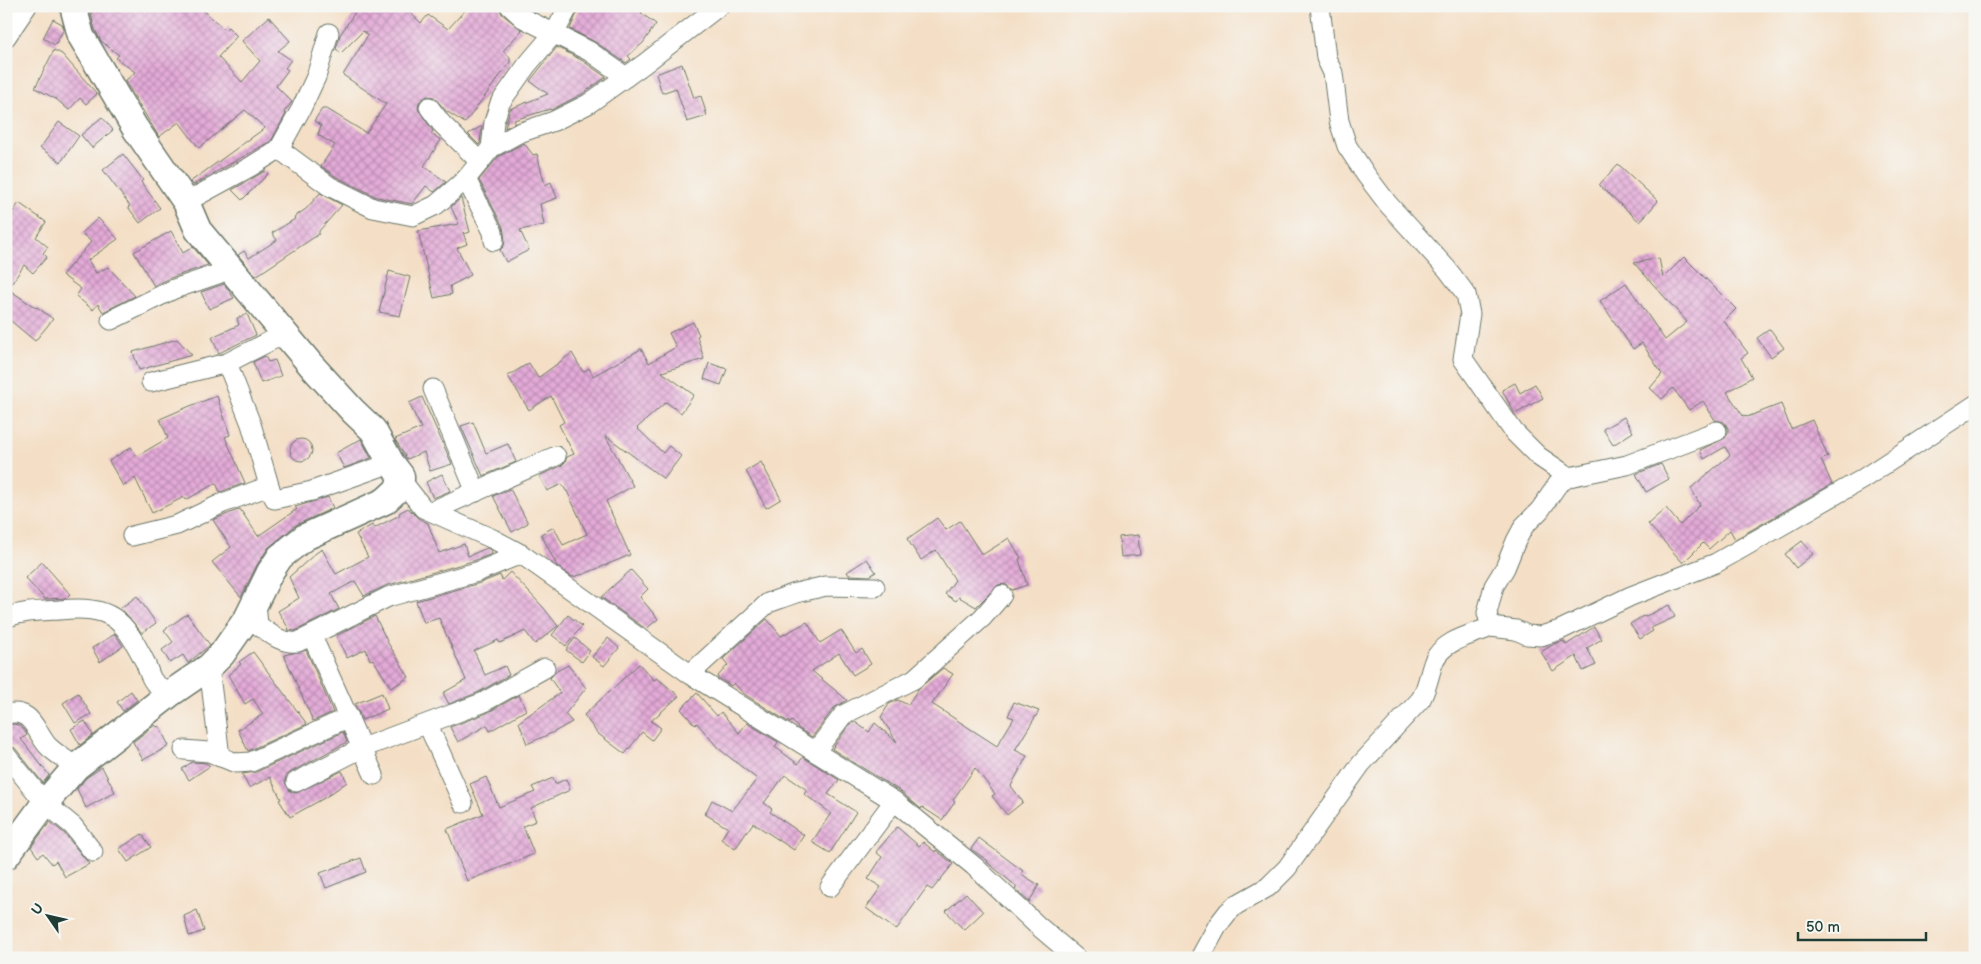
<svg xmlns="http://www.w3.org/2000/svg" width="1981" height="964" viewBox="0 0 1981 964" font-family="'Balsamiq Sans',sans-serif">
  <style>
    .building { fill: url(#building-cross-hatch) }
    .lines { fill: none; stroke-linecap: round; stroke-linejoin: round }
    .street-casing { stroke: #6a7667; stroke-width: 21 }
    .secondary-casing { stroke: #6a7667; stroke-width: 29 }
    .street { stroke: #fff; stroke-width: 19 }
    .secondary { stroke: #fff; stroke-width: 26 }
  </style>
  <defs>
    <pattern id="building-cross-hatch" width="8" height="8" patternUnits="userSpaceOnUse" patternTransform="scale(1.25)"><rect width="8" height="8" fill="#e4aad8"/><path d="M0 0l8 8M0 8l8-8" fill="none" stroke="#b88cb0"/></pattern>
  </defs>
  <rect width="100%" height="100%" fill="#f6f6f2"/>
  <filter id="ink" filterUnits="userSpaceOnUse"><feTurbulence type="fractalNoise" baseFrequency=".02" numOctaves="2"/><feDisplacementMap in="SourceGraphic" scale="10" xChannelSelector="R" yChannelSelector="G"/><feConvolveMatrix kernelMatrix="1 2 1 2 8 2 1 2 1" color-interpolation-filters="sRGB"/></filter>
  <filter id="wash" filterUnits="userSpaceOnUse"><feTurbulence type="fractalNoise" baseFrequency=".0096" numOctaves="4" result="noise"/><feDisplacementMap in="SourceGraphic" scale="20" xChannelSelector="R" yChannelSelector="G"/><feGaussianBlur stdDeviation="1.12" result="paint"/><feColorMatrix in="noise" values="0 0 0 0 0 0 0 0 0 0 0 0 0 0 0 0 0 1.4 0 .05"/><feComposite in="paint" operator="in"/></filter>
  <g filter="url(#wash)">
    <rect width="100%" height="100%" fill="#f4dfc6"/>
    <g id="blocks">
      <g class="building">
        <polygon points="96,6 199,6 225,30 228,27 237,36 218,57 242,82 260,61 242,41 269,17 290,41 278,51 291,60 285,68 288,70 276,86 292,102 284,112 286,114 271,141 193,185 190,182 265,128 245,110 199,148 179,122 159,137 125,81 135,72 116,58 119,55 101,41 95,30 91,14"/>
        <polygon points="359,6 403,6 421,23 428,15 448,29 469,6 499,6 502,14 522,30 503,51 510,57 510,62 465,123 446,111 434,97 427,96 419,102 418,109 433,131 431,134 441,140 424,166 446,182 434,192 426,186 412,204 377,197 335,176 321,166 335,145 318,135 321,125 314,121 322,109 327,109 366,133 386,104 343,75 368,35 363,31 341,53 336,49 340,35"/>
        <polygon points="580,6 646,6 641,13 656,24 643,43 628,56 631,59 626,63 595,42 570,29"/>
        <polygon points="53,19 62,24 64,29 55,45 43,38"/>
        <polygon points="557,47 583,61 606,77 582,94 551,110 550,109 514,120 515,123 505,128 510,109 548,94 530,81"/>
        <polygon points="54,50 62,54 97,94 86,104 80,98 69,110 56,99 35,88"/>
        <polygon points="682,64 694,98 701,96 707,116 687,122 676,88 662,93 656,74"/>
        <polygon points="102,117 113,130 92,148 81,135"/>
        <polygon points="59,122 79,136 61,162 40,148"/>
        <polygon points="482,126 480,143 479,145 468,134"/>
        <polygon points="524,143 533,155 537,154 545,185 551,182 557,198 540,204 544,225 520,230 529,250 506,262 500,250 504,246 505,240 503,227 479,180 498,157"/>
        <polygon points="123,154 143,180 141,182 160,208 140,223 128,207 130,206 103,170"/>
        <polygon points="1618,164 1658,201 1640,222 1599,185"/>
        <polygon points="265,171 268,174 242,200 232,190"/>
        <polygon points="320,193 342,205 319,231 319,234 256,276 238,255 244,251 249,258 277,240 272,233 295,219 294,217 306,209"/>
        <polygon points="461,198 470,232 464,234 463,232 467,244 457,248 471,275 450,286 452,294 434,298 418,231 459,224 451,207"/>
        <polygon points="19,203 46,222 36,237 48,247 43,253 47,257 33,273 24,265 8,289 36,308 37,307 53,319 35,341 6,317 6,222"/>
        <polygon points="98,218 118,239 88,260 96,273 108,267 135,296 103,312 98,304 93,310 76,296 81,289 62,275 91,242 82,233"/>
        <polygon points="171,231 183,253 193,247 208,265 170,278 154,286 134,252"/>
        <polygon points="1684,257 1736,309 1724,321 1748,353 1741,358 1752,377 1727,392 1743,416 1745,415 1747,417 1781,404 1791,429 1812,420 1828,457 1821,460 1832,484 1739,537 1735,539 1730,530 1709,549 1703,543 1683,563 1648,524 1666,508 1680,525 1700,505 1691,488 1730,455 1725,447 1704,459 1700,450 1725,438 1728,433 1728,428 1724,422 1715,420 1703,401 1689,410 1673,388 1662,399 1650,388 1662,374 1642,343 1633,349 1600,301 1626,283 1665,340 1687,322 1634,263 1659,258 1663,278"/>
        <polygon points="389,271 410,277 400,316 379,312"/>
        <polygon points="224,284 234,298 209,309 201,292"/>
        <polygon points="247,314 256,335 219,353 212,337 239,325 237,318"/>
        <polygon points="693,322 699,335 697,336 704,359 662,372 694,395 681,413 666,402 637,428 663,453 669,446 681,456 664,479 605,435 633,486 606,501 630,555 584,574 572,577 557,566 541,534 554,527 563,545 587,534 567,491 566,491 562,484 547,491 539,476 561,466 565,462 567,457 574,454 559,425 564,422 551,396 529,410 508,376 529,363 538,378 572,353 583,372 589,368 593,376 641,349 649,363 676,347 669,333"/>
        <polygon points="1770,329 1784,348 1771,357 1757,338"/>
        <polygon points="177,339 192,355 139,370 133,352"/>
        <polygon points="265,356 268,362 275,360 281,376 261,383 253,362"/>
        <polygon points="709,363 727,369 721,385 704,379"/>
        <polygon points="1515,383 1520,393 1535,384 1543,398 1515,414 1502,390"/>
        <polygon points="217,396 230,435 225,437 245,483 220,492 216,483 186,500 184,497 152,513 135,478 123,486 109,461 131,447 137,456 168,438 160,419 190,406"/>
        <polygon points="422,397 452,464 430,471 424,452 407,459 395,439 421,428 409,403"/>
        <polygon points="1624,417 1633,432 1613,445 1603,429"/>
        <polygon points="473,422 486,453 508,444 516,462 483,476 461,426"/>
        <polygon points="361,439 371,458 344,468 336,453"/>
        <circle cx="301" cy="450" r="11"/>
        <polygon points="761,462 781,499 766,508 746,471"/>
        <polygon points="1661,464 1669,479 1646,492 1636,474"/>
        <polygon points="442,474 450,491 433,498 426,482"/>
        <polygon points="510,489 528,523 512,532 493,496"/>
        <polygon points="328,497 333,508 296,525 268,548 257,565 241,597 212,562 231,547 213,520 240,509 258,536 297,509 295,507"/>
        <polygon points="408,508 418,518 428,523 439,553 464,544 468,556 487,548 491,550 492,554 473,561 385,586 364,596 355,581 331,594 339,609 295,631 288,630 289,629 278,611 299,598 289,577 316,553 322,549 336,574 368,557 356,534 372,525 374,528 400,515 399,513"/>
        <polygon points="937,518 946,530 960,521 982,555 1009,538 1021,558 1019,559 1027,585 1012,590 1005,584 998,585 976,607 959,597 956,601 945,594 955,580 936,550 921,560 907,539"/>
        <polygon points="1138,535 1140,555 1121,557 1119,537"/>
        <polygon points="1802,541 1813,554 1796,568 1785,554"/>
        <polygon points="867,559 876,572 870,576 849,575 847,572"/>
        <polygon points="42,562 70,594 66,598 45,599 25,578"/>
        <polygon points="631,570 648,589 640,597 658,619 646,629 601,597"/>
        <polygon points="510,572 543,607 558,626 535,644 525,631 500,643 498,640 474,651 485,675 505,666 509,675 477,693 449,704 443,693 466,680 439,618 424,623 416,601 480,583 500,575 502,580"/>
        <polygon points="137,596 156,623 142,633 121,608"/>
        <polygon points="1669,605 1675,617 1651,628 1653,631 1640,639 1630,624 1643,616 1644,617"/>
        <polygon points="187,614 210,645 188,663 183,655 170,663 162,650 173,642 164,630"/>
        <polygon points="568,615 582,626 566,646 552,635"/>
        <polygon points="375,616 388,643 409,677 391,688 373,659 370,660 366,649 347,658 336,636"/>
        <polygon points="767,619 781,636 807,622 820,643 841,630 856,653 862,649 871,664 853,675 839,653 812,671 847,700 834,708 812,737 799,729 792,721 790,723 744,694 734,683 731,686 717,677 728,665 723,659"/>
        <polygon points="1594,627 1602,639 1587,648 1596,665 1583,671 1576,656 1553,671 1541,652 1554,644 1564,641 1566,645"/>
        <polygon points="115,634 123,646 100,662 92,648"/>
        <polygon points="575,638 590,651 582,662 566,650"/>
        <polygon points="608,638 619,648 604,666 592,657"/>
        <polygon points="306,650 333,712 313,721 284,655"/>
        <polygon points="253,652 307,724 248,751 238,730 263,714 253,699 245,704 228,675 241,664 239,662"/>
        <polygon points="639,664 654,680 657,678 679,696 651,721 661,728 652,740 642,732 625,754 597,733 584,715"/>
        <polygon points="568,665 586,688 565,714 572,722 554,732 527,744 519,722 560,693 550,678 555,672"/>
        <polygon points="943,668 953,674 932,704 997,746 1014,718 1008,716 1014,702 1039,711 1015,750 1027,756 1011,786 1023,802 1007,815 992,796 995,794 975,768 953,800 955,802 942,820 922,807 921,809 900,791 832,749 850,724 855,722 869,732 875,723 897,742 881,717 889,704 898,700 908,705 918,689"/>
        <polygon points="131,691 137,700 123,711 117,702"/>
        <polygon points="78,693 91,714 75,723 63,703"/>
        <polygon points="382,693 388,709 362,720 355,704"/>
        <polygon points="697,693 717,716 721,712 739,733 747,723 778,742 775,747 798,764 803,757 839,780 828,794 856,812 830,853 812,842 831,813 804,794 807,790 785,775 764,803 772,809 770,812 804,835 794,850 753,823 735,849 721,839 728,828 705,814 712,800 732,811 757,779 718,748 697,723 695,725 681,709"/>
        <polygon points="519,695 526,710 490,731 487,725 458,742 450,727 487,713"/>
        <polygon points="85,721 93,735 80,745 71,729"/>
        <polygon points="14,724 20,726 26,733 27,735 21,739 49,775 43,783 15,748 6,744 6,725"/>
        <polygon points="155,725 157,727 159,726 169,746 143,760 133,742"/>
        <polygon points="343,732 347,742 291,772 286,776 285,782 290,791 296,793 342,771 347,782 326,797 290,817 279,800 281,799 270,777 249,788 242,774 256,772"/>
        <polygon points="192,762 206,763 210,766 189,780 182,769"/>
        <polygon points="102,767 115,792 86,808 77,789 86,778"/>
        <polygon points="486,777 499,807 535,792 532,787 553,778 555,784 566,779 570,790 531,808 536,821 523,826 534,854 467,881 447,829 483,814 470,784"/>
        <polygon points="50,822 64,833 89,864 65,877 56,861 52,864 43,853 38,857 31,847"/>
        <polygon points="897,827 919,846 923,842 935,852 936,850 953,864 932,890 927,887 896,930 866,908 881,887 868,879 882,857 876,852"/>
        <polygon points="142,834 151,847 128,862 119,849"/>
        <polygon points="979,838 1023,871 1021,874 1039,885 1029,902 1015,889 1017,887 987,862 988,861 971,849"/>
        <polygon points="361,858 366,872 326,888 320,873"/>
        <polygon points="966,893 983,912 964,930 946,911"/>
        <polygon points="197,910 204,931 189,936 184,916"/>
      </g>
    </g>
  </g>
  <g filter="url(#ink)">
    <use href="#blocks" fill-opacity="0" stroke="#6a7667" stroke-width="1"/>
    <g class="lines">
      <defs>
        <g id="street">
          <polyline points="510,6 523,18 589,51 626,77"/>
          <polyline points="6,37 27,6"/>
          <polyline points="429,107 441,123 480,162"/>
          <polyline points="491,148 494,122 500,103 527,65 555,32 569,6"/>
          <polyline points="279,149 301,109 316,77 329,33"/>
          <polyline points="466,179 493,232 494,241"/>
          <polyline points="186,202 250,167 279,149 329,186 373,208 413,216 436,205 466,179 491,148 519,133 554,121 588,104 644,64 719,6"/>
          <polyline points="111,320 174,289 218,274 230,268"/>
          <polyline points="227,363 251,424 271,492 275,499 312,491 391,463"/>
          <polyline points="151,382 227,363 284,334"/>
          <polyline points="433,389 476,492"/>
          <polyline points="1569,477 1627,465 1717,431"/>
          <polyline points="401,480 423,508 493,539 521,554 690,674 894,801 974,866 1037,925 1076,958"/>
          <polyline points="432,511 556,456"/>
          <polyline points="132,536 177,525 223,503 269,486"/>
          <path d="M256,603L258,625C270,634 282,644 298,642L388,597L477,572L521,554"/>
          <path d="M6,618C22,611 42,611 59,610C111,605 123,618 145,662C148,668 150,679 155,683C158,687 167,690 171,693"/>
          <polyline points="1491,627 1516,630 1527,635 1541,636 1560,630 1631,596 1716,563 1861,480 1975,405"/>
          <polyline points="312,636 374,775"/>
          <polyline points="209,667 220,757"/>
          <polyline points="690,674 768,603 796,593 826,586 875,587"/>
          <path d="M6,714C32,708 34,729 47,745C54,753 67,760 76,767"/>
          <polyline points="428,725 463,803"/>
          <polyline points="184,750 209,752 236,763 251,762 349,717"/>
          <polyline points="815,752 843,715 914,679 982,618 1002,595"/>
          <polyline points="6,755 45,803 73,826 93,852"/>
          <polyline points="296,782 362,748 482,703 545,668"/>
          <polyline points="830,887 894,801"/>
          <path d="M1200,958L1218,925L1228,912L1236,905L1268,887L1287,868L1361,764L1421,699C1428,686 1429,674 1434,661C1443,640 1472,635 1491,627L1487,613L1494,586L1505,568L1516,541L1524,526L1540,510L1558,484L1569,477L1538,456L1514,432L1463,359L1470,314L1466,294L1447,269L1388,204L1366,175L1347,146L1339,121L1333,73L1326,58L1320,6"/>
        </g>
        <polyline id="secondary" points="6,856 45,803 76,767 171,693 209,667 222,654 248,617 270,572 280,557 305,537 385,501 397,490 401,480 401,476 391,463 373,430 353,411 311,365 198,230 186,202 135,128 81,36 73,6"/>
      </defs>
      <use href="#street" class="street-casing"/>
      <use href="#secondary" class="secondary-casing"/>
      <use href="#street" class="street"/>
      <use href="#secondary" class="secondary"/>
    </g>
  </g>
  <rect width="1981" height="964" fill="none" stroke="#f6f6f2" stroke-width="25"/>
  <g transform="translate(48 916) rotate(304)" stroke="#f6f6f2" stroke-width="4" paint-order="stroke">
  <path d="M0-4L9 19L0 12L-9 19Z" fill="#1f3d34"/>
  <text y="-8" font-size="14" font-weight="bold" text-anchor="middle" fill="#1f3d34">U</text>
  </g>
  <path d="M1798 932v8h128v-8" fill="none" stroke="#1f3d34" stroke-width="2.5"/>
  <text x="1806" y="932" font-size="15" fill="#1f3d34" stroke="#f6f6f2" stroke-width="4" paint-order="stroke">50 m</text>
</svg>
